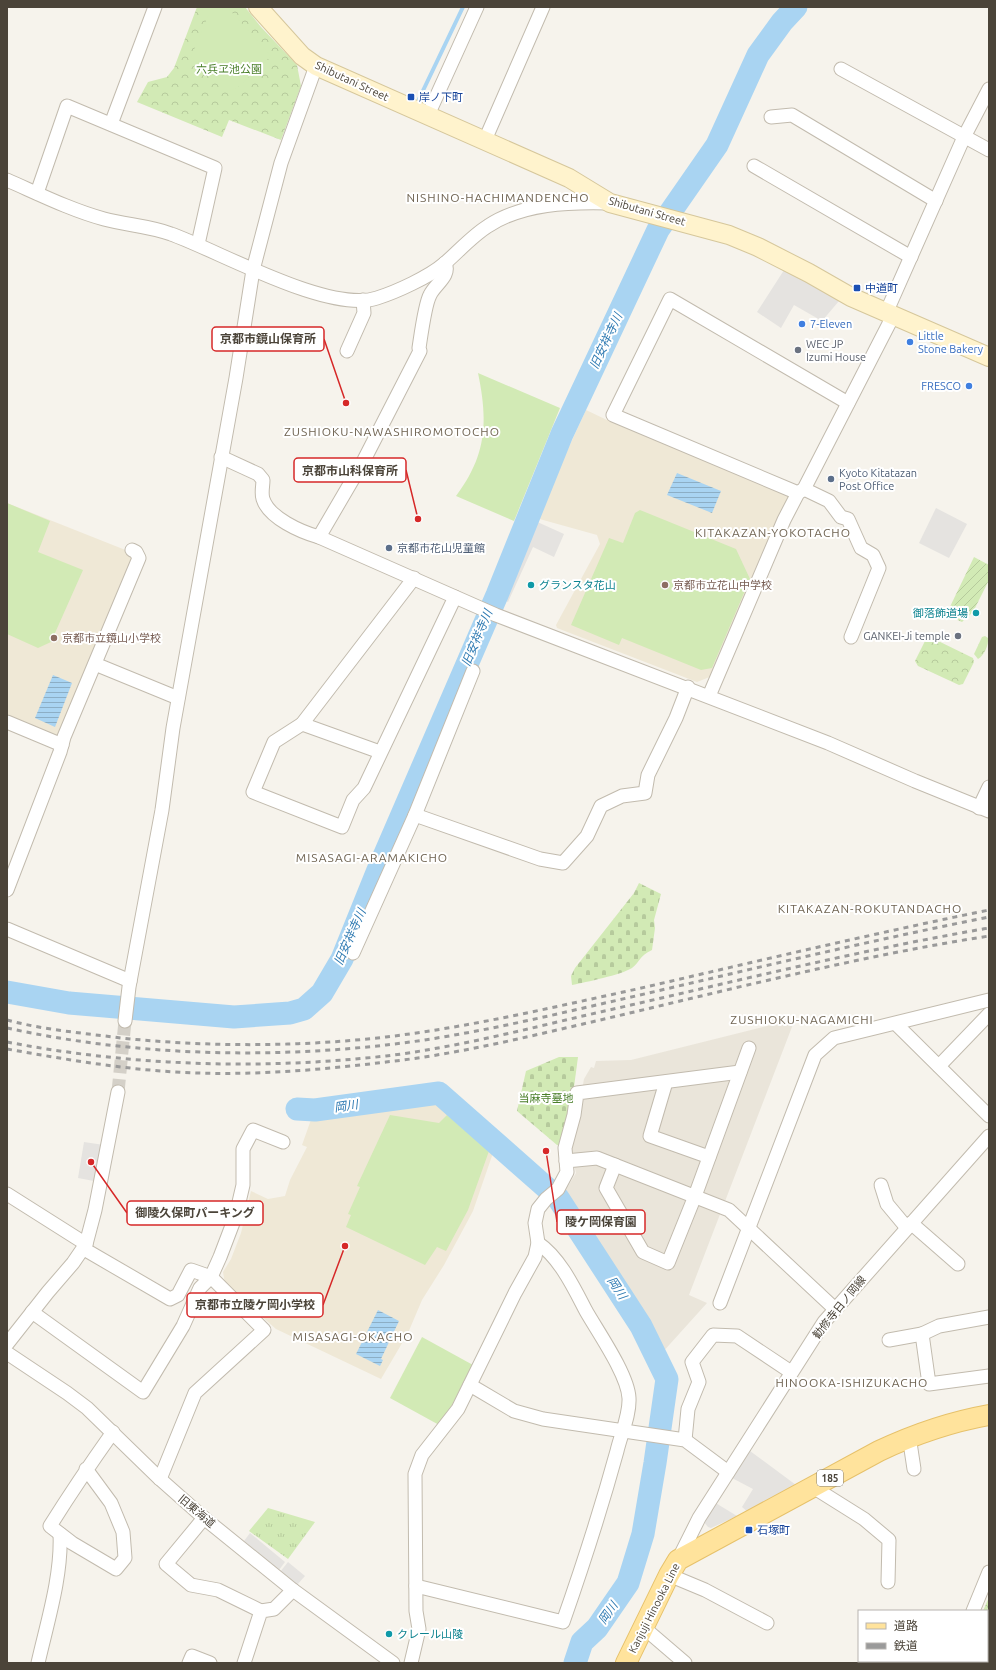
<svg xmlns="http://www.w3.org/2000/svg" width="996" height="1670" viewBox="0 0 996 1670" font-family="Ubuntu,'Noto Sans JP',sans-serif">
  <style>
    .residential { fill: #eae5da }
    .education { fill: #efe8d6 }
    .grass { fill: url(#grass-tufts) }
    .forest { fill: url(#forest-crowns) }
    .cemetery { fill: url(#cemetery-stones) }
    .garden { fill: url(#garden-furrows) }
    .pitch { fill: #d2eab5 }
    .parking { fill: #e5e3e0 }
    .water { fill: url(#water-rules) }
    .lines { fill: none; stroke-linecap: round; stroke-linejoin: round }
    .stream { stroke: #a9d4f2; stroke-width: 4 }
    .river { stroke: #a9d4f2; stroke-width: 23 }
    .street-tunnel { stroke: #d4d0c8; stroke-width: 13; stroke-dasharray: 13 6; stroke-linecap: butt }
    .street-casing { stroke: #c2bbae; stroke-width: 15 }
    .secondary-casing { stroke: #d6c79b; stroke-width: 20 }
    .primary-casing { stroke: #e6c16a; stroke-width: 22 }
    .street { stroke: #fff; stroke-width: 13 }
    .secondary { stroke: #fff3cd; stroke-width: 18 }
    .primary { stroke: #ffe39c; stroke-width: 20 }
    .rail { stroke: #9a9a9a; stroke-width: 3; stroke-dasharray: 5 5; stroke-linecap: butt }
    .transit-dot { fill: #1a4fb4; stroke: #fff; stroke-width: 1.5 }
    .shop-dot { fill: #3f7fe0; stroke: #fff; stroke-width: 1.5 }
    .worship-dot { fill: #6b7280; stroke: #fff; stroke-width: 1.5 }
    .service-dot { fill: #5c6f8a; stroke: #fff; stroke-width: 1.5 }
    .culture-dot { fill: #0f9aa8; stroke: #fff; stroke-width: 1.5 }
    .education-dot { fill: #8d6e63; stroke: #fff; stroke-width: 1.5 }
    .labels { text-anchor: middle; stroke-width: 4; stroke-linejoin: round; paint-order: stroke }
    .shield { fill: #fff; stroke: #817c74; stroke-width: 1 }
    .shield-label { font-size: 10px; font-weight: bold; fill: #4b4439 }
    .park-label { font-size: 11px; fill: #4a7f2a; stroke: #fff }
    .street-label { font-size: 11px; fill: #4b4439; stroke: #fff }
    .transit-label { font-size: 11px; fill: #164399; stroke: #fff; text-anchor: start }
    .shop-label { font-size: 11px; fill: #366cbe; stroke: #fff; text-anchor: start }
    .worship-label { font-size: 11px; fill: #5b616d; stroke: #fff; text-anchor: start }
    .service-label { font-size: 11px; fill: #4e5e75; stroke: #fff; text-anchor: start }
    .culture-label { font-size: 11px; fill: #0d838f; stroke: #fff; text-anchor: start }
    .education-label { font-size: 11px; fill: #785e54; stroke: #fff; text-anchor: start }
    .neighbourhood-label { font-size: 12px; letter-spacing: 1px; fill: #6e6250; stroke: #fff }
    .water-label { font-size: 12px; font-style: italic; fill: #2e7ab2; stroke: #fff }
    .leader { fill: none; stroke: #d62828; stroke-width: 1.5 }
    .callout-dot { fill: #d62828; stroke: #fff; stroke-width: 1.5 }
    .callout { fill: #fff; stroke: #d62828; stroke-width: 1.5 }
    .callout-label { font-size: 12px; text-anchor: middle; font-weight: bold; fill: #4b4439 }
  </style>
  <defs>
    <pattern id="grass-tufts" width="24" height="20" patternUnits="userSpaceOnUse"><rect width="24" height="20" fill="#d2eab5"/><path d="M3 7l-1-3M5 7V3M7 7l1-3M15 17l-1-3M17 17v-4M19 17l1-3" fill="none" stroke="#b6ca9c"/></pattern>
    <pattern id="forest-crowns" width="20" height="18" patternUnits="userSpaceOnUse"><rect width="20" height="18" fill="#d2eab5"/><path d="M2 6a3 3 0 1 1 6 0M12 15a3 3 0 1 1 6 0" fill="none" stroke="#b6ca9c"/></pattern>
    <pattern id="cemetery-stones" width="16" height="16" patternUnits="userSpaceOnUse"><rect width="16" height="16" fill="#d2eab5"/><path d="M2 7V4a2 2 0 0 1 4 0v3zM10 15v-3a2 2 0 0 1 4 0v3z" fill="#b6ca9c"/></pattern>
    <pattern id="garden-furrows" width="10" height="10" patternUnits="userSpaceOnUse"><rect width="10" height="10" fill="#d2eab5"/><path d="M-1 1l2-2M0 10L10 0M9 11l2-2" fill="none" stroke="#b6ca9c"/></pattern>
    <pattern id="water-rules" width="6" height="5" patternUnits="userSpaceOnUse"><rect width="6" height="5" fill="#a9d4f2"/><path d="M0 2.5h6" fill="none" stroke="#8caec5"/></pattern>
  </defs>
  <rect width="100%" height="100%" fill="#f6f3ec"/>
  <polygon class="residential" points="795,1019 689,1295 707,1303 661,1354 629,1299 562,1196 576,1173 571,1151 584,1079 591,1067 594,1068 596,1061 631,1060"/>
  <g class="education">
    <polygon points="586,410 607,420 609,418 788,494 789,496 712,676 697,682 557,628 556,625 600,544 597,535 536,518"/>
    <polygon points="7,503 133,553 135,559 61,735 56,738 7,718"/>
    <polygon points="434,1096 494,1150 473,1211 444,1265 422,1300 408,1333 381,1379 276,1329 225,1284 223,1272 231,1259 241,1233 251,1191 268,1199 285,1196 290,1180 307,1147 302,1145 313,1114"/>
  </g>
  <polygon class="grass" points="268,1508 315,1522 288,1559 249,1531"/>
  <g class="forest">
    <polygon points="197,7 245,7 261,27 297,65 301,86 281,140 229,120 222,137 137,102 148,82 167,77 174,68"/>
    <path d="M985,636L988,638C989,644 984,656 978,659L974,654L982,637Z"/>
    <polygon points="930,637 973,658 974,662 963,684 959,685 918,666 915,661 926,639"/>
    <polygon points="989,1597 989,1663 962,1663 963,1661 987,1661 987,1611 983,1611"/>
  </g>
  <g class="cemetery">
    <path d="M639,883L661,894L654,920L655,928L652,950C639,956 640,962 632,968C621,975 586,982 572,985L571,976L575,968L634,893Z"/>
    <polygon points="559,1057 578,1057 570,1117 561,1146 557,1145 517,1111 526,1071"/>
  </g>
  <polygon class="garden" points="974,557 989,565 989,580 973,612 962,622 946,615"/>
  <g class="pitch">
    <polygon points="212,7 227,7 271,56 237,88 227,91 211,79 191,57"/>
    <path d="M478,373L560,408L514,521L456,496C487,455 488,421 478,373Z"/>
    <polygon points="7,503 50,521 38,552 83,570 51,642 38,648 7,634"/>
    <polygon points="640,510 736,549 750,579 712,668 701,670 622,638 619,645 571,625 609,538 623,543 635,513"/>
    <polygon points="390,1115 439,1123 447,1115 489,1151 468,1210 446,1251 437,1247 425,1265 346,1227 351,1215 348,1214 360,1187 357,1186"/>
    <polygon points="422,1337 473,1365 441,1426 390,1398"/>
  </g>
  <g class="parking">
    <polygon points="786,267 839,301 822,321 794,305 781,328 757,312"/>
    <polygon points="936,508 967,524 949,558 919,543"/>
    <polygon points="533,520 564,534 554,557 533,547 508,602 499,598"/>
    <polygon points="84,1142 104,1145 99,1182 78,1178"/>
    <polygon points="750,1451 796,1485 749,1513 742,1507 753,1489 732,1478"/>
    <polygon points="714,1502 737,1516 711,1528 708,1527 704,1522"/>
    <polygon points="250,1533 285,1562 279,1570 244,1541"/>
    <polygon points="288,1562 305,1576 297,1585 280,1572"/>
  </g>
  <g class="water">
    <polygon points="677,473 721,491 712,513 667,495"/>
    <polygon points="53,675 72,683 55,727 35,718"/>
    <polygon points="378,1310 399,1321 381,1359 383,1360 380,1366 356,1354"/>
  </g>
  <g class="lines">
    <polyline class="stream" points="419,99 463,7"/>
    <g class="river">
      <polyline points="7,992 69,1003 234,1017 290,1013 304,1009 322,993 342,959 378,870 497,595 562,434 658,230 717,145 758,55 782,22 796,7"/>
      <polyline points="297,1109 315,1110 439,1093 558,1198 641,1326 667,1379 655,1463 643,1534 628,1583 597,1628 582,1642 575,1663"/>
    </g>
    <polyline class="street-tunnel" points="118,1092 125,1021"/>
    <defs>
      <g id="street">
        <polyline points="841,69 989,150"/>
        <polyline points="428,115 477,7"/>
        <polyline points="771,117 792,115 936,201"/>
        <polyline points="111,124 155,7"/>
        <polyline points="485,140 543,7"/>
        <polyline points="754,166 911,257"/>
        <path d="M7,180C39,194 71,210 104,219C126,225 150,226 171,234C219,251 329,314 377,298C396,292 429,277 444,264C458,252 472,236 488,226C523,203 569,202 609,203"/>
        <polyline points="37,193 67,106 215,168 198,244"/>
        <polyline points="886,313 964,137 989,89"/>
        <polyline points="347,351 364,313 363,300"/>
        <path d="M221,457L258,474L263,480C263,486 261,493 263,499C269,518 301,532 319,537L496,615L828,743L915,781L989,811"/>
        <polyline points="804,489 829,501 841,517 848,519 861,548 873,555 879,568 851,637"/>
        <polyline points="798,493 613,415 670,299 848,403"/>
        <path d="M319,537L364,460L420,351L419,348C421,335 425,304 430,295C435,284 451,276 445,263"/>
        <polyline points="414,578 302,724 274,742 253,792 342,827 353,800 364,788 455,597"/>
        <polyline points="95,664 178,698"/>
        <polyline points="709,696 784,520 798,493 804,489 893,316"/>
        <polyline points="7,722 62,745"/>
        <polyline points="302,724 380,752"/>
        <polyline points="979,808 989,787"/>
        <polyline points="415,815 540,859 563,863 587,836 601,806 622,796 645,793 648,775 676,718 688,687"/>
        <polyline points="7,890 60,752 64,737 139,558 136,552 132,550"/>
        <polyline points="7,929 130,981"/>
        <polyline points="353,953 415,815 473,671"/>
        <polyline points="125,1021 129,987 162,810 173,728 236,378 253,270 281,163 316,66"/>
        <polyline points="896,1024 989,1116"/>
        <polyline points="939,1066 989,1014"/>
        <polyline points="666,1082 650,1136 709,1157"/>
        <polyline points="566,1161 597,1158 729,1210 835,1309"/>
        <polyline points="615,1165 606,1188 643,1252 668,1263 695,1196 749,1048"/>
        <polyline points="881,1185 887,1204 907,1228"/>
        <polyline points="7,1194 86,1244"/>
        <polyline points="911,1223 958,1264"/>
        <polyline points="84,1249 170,1299 178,1295 191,1270 211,1277 264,1330 195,1393 160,1479"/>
        <polyline points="720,1303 815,1055 834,1038 989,1000"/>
        <polyline points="32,1312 143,1392 183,1326 200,1288 211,1277 220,1257 236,1215 243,1185 243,1149 253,1130 283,1142"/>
        <polyline points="989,1317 939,1326 922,1334 929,1384 989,1376"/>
        <polyline points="889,1340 922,1334"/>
        <polyline points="7,1344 48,1292 73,1263 86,1244 95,1210 118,1092"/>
        <polyline points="7,1353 67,1393 87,1408 160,1479 204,1518 293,1590 393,1663"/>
        <polyline points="470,1385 514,1411 543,1419 685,1440 728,1472"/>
        <polyline points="909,1436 914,1469"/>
        <polyline points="685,1440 688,1409 699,1382 692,1362 713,1335 737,1336 791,1372"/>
        <path d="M86,1469L111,1503L123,1532L125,1558L116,1569L72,1543L50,1526C70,1494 91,1463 113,1432"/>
        <polyline points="813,1487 864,1519 889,1540 888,1582"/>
        <polyline points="204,1518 166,1564 191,1585 218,1590 261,1611"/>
        <polyline points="678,1560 699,1518 824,1322 989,1136"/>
        <polyline points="669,1575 705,1590 767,1623"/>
        <path d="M416,1586L563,1622C583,1565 601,1509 617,1451C621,1434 630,1415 629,1398C628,1375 598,1332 586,1311C574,1288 560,1258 538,1243"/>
        <polyline points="973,1611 989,1572"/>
        <polyline points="643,1627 685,1663"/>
        <path d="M38,1663C47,1623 62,1576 60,1534"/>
        <polyline points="189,1663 192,1656 210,1663"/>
        <polyline points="244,1663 261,1611 274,1609 293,1590"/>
        <polyline points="411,1663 419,1629 416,1611 415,1474 422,1455 458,1409 515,1293 535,1257 538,1243 535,1223 538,1209 546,1199 558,1189 567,1172 565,1148 574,1115 577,1093 740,1072"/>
        <polyline points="952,1663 953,1661"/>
      </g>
      <polyline id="secondary" points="258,7 302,56 316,66 569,178 610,203 729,235 758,247 809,273 851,297 989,357"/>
      <path id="primary" d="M626,1663L669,1575L678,1560L879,1451C915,1434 950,1422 989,1415"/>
    </defs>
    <use href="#street" class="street-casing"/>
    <use href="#secondary" class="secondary-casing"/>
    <use href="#primary" class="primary-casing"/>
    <use href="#street" class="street"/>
    <use href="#secondary" class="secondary"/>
    <use href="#primary" class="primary"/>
    <g class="rail">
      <path d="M7,1020C44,1030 83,1033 121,1038C209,1047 298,1047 386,1037C470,1027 554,1007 637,989C754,962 871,934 989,910"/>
      <path d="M7,1028C130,1055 261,1059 386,1045C467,1036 548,1016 627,998C748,970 868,941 989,917"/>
      <path d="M7,1042C132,1066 259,1070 386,1056C452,1048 523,1030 587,1015C721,985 854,951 989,928"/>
      <path d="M7,1049C58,1058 109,1067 161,1071C235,1077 312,1071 386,1062C452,1055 518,1039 583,1024C717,993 853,957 989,936"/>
    </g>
  </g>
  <g class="transit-dot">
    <rect x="407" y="93" width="8" height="8" rx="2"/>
    <rect x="853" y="284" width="8" height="8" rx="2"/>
    <rect x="745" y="1526" width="8" height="8" rx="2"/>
  </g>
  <g class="shop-dot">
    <circle cx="802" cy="324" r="4"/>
    <circle cx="910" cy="342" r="4"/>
    <circle cx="969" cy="386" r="4"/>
  </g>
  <g class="worship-dot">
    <circle cx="798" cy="350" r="4"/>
    <circle cx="958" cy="636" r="4"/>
  </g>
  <g class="service-dot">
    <circle cx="831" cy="479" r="4"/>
    <circle cx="389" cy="548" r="4"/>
  </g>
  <g class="culture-dot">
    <circle cx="531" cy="585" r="4"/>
    <circle cx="976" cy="613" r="4"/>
    <circle cx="389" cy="1634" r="4"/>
  </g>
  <g class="education-dot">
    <circle cx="665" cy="585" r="4"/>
    <circle cx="54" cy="638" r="4"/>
  </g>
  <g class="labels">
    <rect class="shield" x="817" y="1470" width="26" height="16" rx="3"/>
    <g class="shield-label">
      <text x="830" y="1482">185</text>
    </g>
    <g class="park-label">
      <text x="229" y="73">六兵ヱ池公園</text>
      <text x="546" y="1102">当麻寺墓地</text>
    </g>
    <g class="street-label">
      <text transform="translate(352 81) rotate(25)" y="4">Shibutani Street</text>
      <text transform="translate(647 211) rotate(16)" y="4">Shibutani Street</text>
      <text transform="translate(839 1307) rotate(-51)" y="4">勧修寺日ノ岡線</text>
      <text transform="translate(197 1511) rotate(40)" y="4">旧東海道</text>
      <text transform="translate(654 1608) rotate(-63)" y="4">Kanjuji Hinooka Line</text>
    </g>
    <g class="transit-label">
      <text x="419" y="101">岸ノ下町</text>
      <text x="865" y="292">中道町</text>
      <text x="757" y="1534">石塚町</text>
    </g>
    <g class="shop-label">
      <text x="810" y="328">7-Eleven</text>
      <text x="918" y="340">Little<tspan x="918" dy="13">Stone Bakery</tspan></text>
      <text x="961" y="390" text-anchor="end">FRESCO</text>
    </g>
    <g class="worship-label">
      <text x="806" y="348">WEC JP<tspan x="806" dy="13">Izumi House</tspan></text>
      <text x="950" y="640" text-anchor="end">GANKEI-Ji temple</text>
    </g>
    <g class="service-label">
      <text x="839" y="477">Kyoto Kitatazan<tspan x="839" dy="13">Post Office</tspan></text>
      <text x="397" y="552">京都市花山児童館</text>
    </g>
    <g class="culture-label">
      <text x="539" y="589">グランスタ花山</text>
      <text x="968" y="617" text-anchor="end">御落飾道場</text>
      <text x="397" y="1638">クレール山陵</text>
    </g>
    <g class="education-label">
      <text x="673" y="589">京都市立花山中学校</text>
      <text x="62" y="642">京都市立鏡山小学校</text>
    </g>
    <g class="neighbourhood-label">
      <text x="498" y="202">NISHINO-HACHIMANDENCHO</text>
      <text x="392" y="436">ZUSHIOKU-NAWASHIROMOTOCHO</text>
      <text x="773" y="537">KITAKAZAN-YOKOTACHO</text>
      <text x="372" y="862">MISASAGI-ARAMAKICHO</text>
      <text x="870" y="913">KITAKAZAN-ROKUTANDACHO</text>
      <text x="802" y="1024">ZUSHIOKU-NAGAMICHI</text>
      <text x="353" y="1341">MISASAGI-OKACHO</text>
      <text x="852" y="1387">HINOOKA-ISHIZUKACHO</text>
    </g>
    <g class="water-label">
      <text transform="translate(606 341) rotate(-65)" y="4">旧安祥寺川</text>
      <text transform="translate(477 638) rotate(-67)" y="4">旧安祥寺川</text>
      <text transform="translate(350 937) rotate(-66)" y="4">旧安祥寺川</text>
      <text transform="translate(346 1106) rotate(-8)" y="4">岡川</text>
      <text transform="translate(617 1288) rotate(57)" y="4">岡川</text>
      <text transform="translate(608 1613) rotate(-55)" y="4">岡川</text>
    </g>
  </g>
  <path class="leader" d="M346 403L324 339M418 519L406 470M91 1162L127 1213M546 1151L557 1222M345 1246L323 1305"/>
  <g class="callout-dot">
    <circle cx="346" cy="403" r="4"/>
    <circle cx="418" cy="519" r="4"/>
    <circle cx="91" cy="1162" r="4"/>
    <circle cx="546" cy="1151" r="4"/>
    <circle cx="345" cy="1246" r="4"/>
  </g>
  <g class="callout">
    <rect x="212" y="327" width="112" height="24" rx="4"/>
    <rect x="294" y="458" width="112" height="24" rx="4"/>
    <rect x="127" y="1201" width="136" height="24" rx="4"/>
    <rect x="557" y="1210" width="88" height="24" rx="4"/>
    <rect x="187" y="1293" width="136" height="24" rx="4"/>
  </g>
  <g class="callout-label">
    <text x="268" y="343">京都市鏡山保育所</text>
    <text x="350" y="475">京都市山科保育所</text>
    <text x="195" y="1217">御陵久保町パーキング</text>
    <text x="601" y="1226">陵ケ岡保育園</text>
    <text x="255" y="1309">京都市立陵ケ岡小学校</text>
  </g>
  <rect width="996" height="1670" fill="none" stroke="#4b4439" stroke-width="16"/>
  <rect x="858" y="1610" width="130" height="52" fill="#ffffff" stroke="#b7b4b0"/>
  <rect x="866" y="1623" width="20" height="6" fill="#ffe39c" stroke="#b7b4b0"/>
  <text x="894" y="1630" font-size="12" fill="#4b4439">道路</text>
  <rect x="866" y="1643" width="20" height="6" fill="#9a9a9a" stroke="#b7b4b0"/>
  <text x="894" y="1650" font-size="12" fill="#4b4439">鉄道</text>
</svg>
